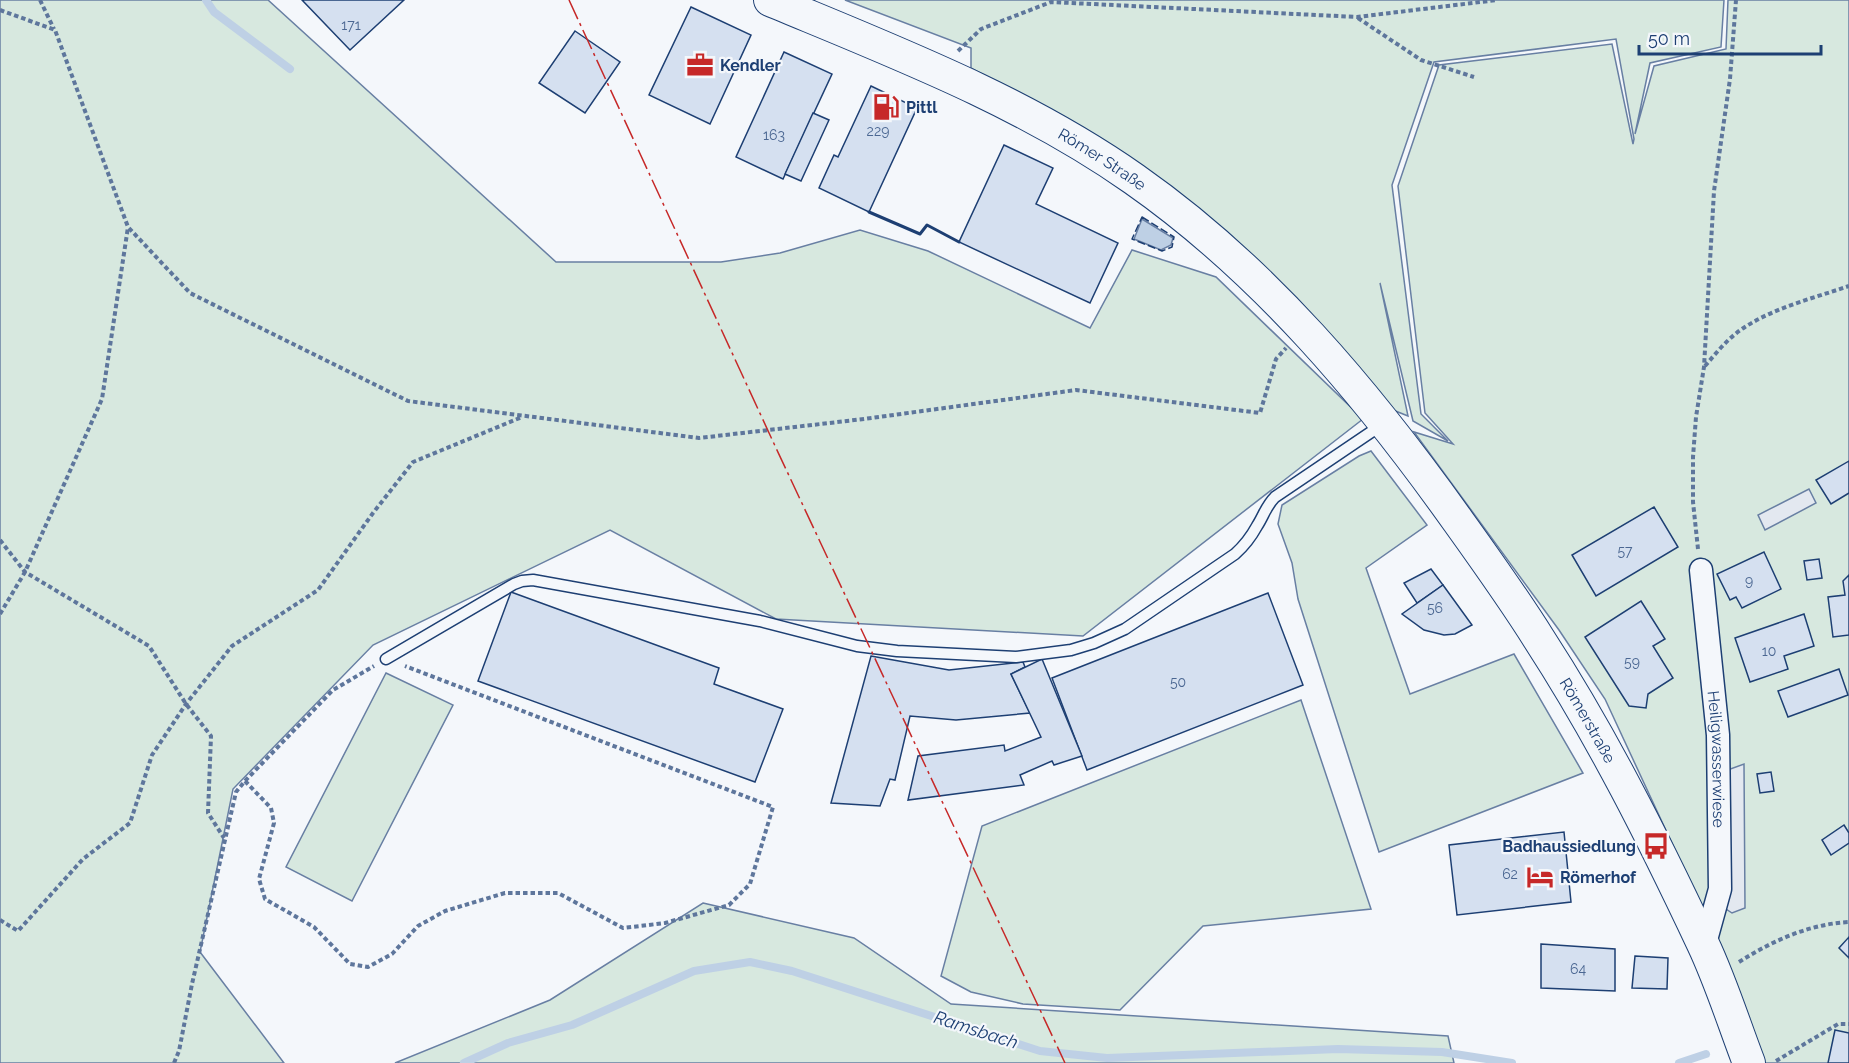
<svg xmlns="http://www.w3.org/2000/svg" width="1849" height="1063" viewBox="0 0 1849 1063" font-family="Raleway,sans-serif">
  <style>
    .green { fill: #d7e8df; stroke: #687fa3; stroke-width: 1.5 }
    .parking { fill: #e3e8f0; stroke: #687fa3; stroke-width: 1.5 }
    .water { fill: #bed0e5; stroke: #687fa3; stroke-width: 1.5 }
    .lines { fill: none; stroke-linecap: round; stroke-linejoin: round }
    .stream { stroke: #bed0e5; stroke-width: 8 }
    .building { fill: #d5e0f0; stroke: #1d3f73; stroke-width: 1.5 }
    .lane-casing { stroke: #1d3f73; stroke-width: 13 }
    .street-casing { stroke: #1d3f73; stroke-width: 25 }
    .secondary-casing { stroke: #1d3f73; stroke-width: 34 }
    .path { stroke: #5e769c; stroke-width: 4; stroke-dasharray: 4.5 3; stroke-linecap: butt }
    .lane { stroke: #f4f7fb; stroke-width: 10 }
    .street { stroke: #f4f7fb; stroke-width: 22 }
    .secondary { stroke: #f4f7fb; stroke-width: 32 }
    .fence { stroke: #1d3f73; stroke-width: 1.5; stroke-dasharray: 8 3; stroke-linecap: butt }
    .wall { stroke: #1d3f73; stroke-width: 3 }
    .power { stroke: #c62828; stroke-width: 1.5; stroke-dasharray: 21 4.5 3 4.5; stroke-linecap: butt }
    .labels { text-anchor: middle; stroke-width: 4.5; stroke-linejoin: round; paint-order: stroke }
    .number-label { font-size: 14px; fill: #4b6792 }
    .poi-label { font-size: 16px; font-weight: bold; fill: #1d3f73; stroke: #f4f7fb; text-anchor: start }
    .street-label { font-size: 16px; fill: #1d3f73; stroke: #f4f7fb }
    .water-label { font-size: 18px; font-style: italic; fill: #1d3f73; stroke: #f4f7fb }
  </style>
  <rect width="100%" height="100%" fill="#f4f7fb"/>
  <g class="green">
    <polygon points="0,0 268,0 556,262 721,262 780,253 860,230 928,251 1090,328 1132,250 1216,277 1363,419 1083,636 776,619 610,530 373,645 233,789 200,952 284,1063 0,1063"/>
    <polygon points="845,0 1724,0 1721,47 1650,63 1635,134 1654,66 1726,49 1728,0 1849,0 1849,1063 1764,1063 1721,949 1605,699 1559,630 1414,432 1453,444 1425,413 1398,186 1439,65 1612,44 1633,144 1634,139 1616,39 1434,62 1392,185 1421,414 1448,441 1413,421 1380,283 1408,416 1393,410 1060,117 971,68 971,48"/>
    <polygon points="1371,451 1427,525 1366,568 1410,694 1514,654 1583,773 1379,852 1298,599 1292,563 1278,524 1282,505 1359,456"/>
    <polygon points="386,673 453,705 352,901 286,867"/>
    <polygon points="1301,700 1371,909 1203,926 1120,1010 1023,1004 971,992 941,976 982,826"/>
    <polygon points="703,903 854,938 951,1004 1448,1036 1454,1063 395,1063 550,1000"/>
  </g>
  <g class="parking">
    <polygon points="1809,489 1816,503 1765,530 1758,515"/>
    <polygon points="1744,764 1745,908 1732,913 1720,905 1722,772"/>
  </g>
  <polygon class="water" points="1142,219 1173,238 1171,245 1161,250 1134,239"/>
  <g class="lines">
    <g class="stream">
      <polyline points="206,0 214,12 290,69"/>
      <polyline points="464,1063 508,1043 572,1025 694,971 750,962 792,971 1040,1051 1107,1058 1338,1049 1442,1052 1512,1063"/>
      <polyline points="1679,1063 1706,1054"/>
    </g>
  </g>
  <g class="building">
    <polygon points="302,0 404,0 350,50"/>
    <polygon points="691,7 751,35 710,124 649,95"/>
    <polygon points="575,31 620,62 585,113 539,83"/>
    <polygon points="784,52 832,74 783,179 736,157"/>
    <polygon points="871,86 917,108 869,212 819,188 834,155 838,157"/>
    <polygon points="813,113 829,120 801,181 785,174"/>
    <polygon points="1004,145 1053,168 1036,204 1118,243 1090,303 959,242"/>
    <polygon points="1849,461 1849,493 1831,504 1816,480"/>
    <polygon points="1654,507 1678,547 1596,596 1572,555"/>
    <polygon points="1764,552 1781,589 1742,608 1736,597 1730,600 1717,574"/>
    <polygon points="1819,559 1822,578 1807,580 1804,561"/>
    <polygon points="1431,569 1443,585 1417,603 1404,583"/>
    <polygon points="1849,575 1849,635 1833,637 1828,597 1845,595 1843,581"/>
    <polygon points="1443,585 1472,625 1455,634 1444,635 1424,630 1402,614"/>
    <polygon points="511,592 719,668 714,684 783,709 755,782 478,681"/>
    <polygon points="1268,593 1303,685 1087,770 1052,678"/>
    <polygon points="1641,601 1665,639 1653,646 1673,678 1648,694 1646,708 1629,706 1585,637"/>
    <polygon points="1804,614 1814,646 1784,656 1788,669 1750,682 1735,638"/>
    <polygon points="871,656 949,670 1023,662 1025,667 1011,674 1030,713 956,720 910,716 895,780 890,779 880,806 831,803"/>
    <polygon points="1042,659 1082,756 1054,765 1052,761 1020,775 1024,785 908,800 918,756 1004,745 1005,751 1041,737 1011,674"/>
    <polygon points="1839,669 1848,695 1788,717 1778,691"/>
    <polygon points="1771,772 1774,791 1760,793 1757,774"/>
    <polygon points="1844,825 1849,833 1849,843 1831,855 1822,840"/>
    <polygon points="1564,832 1571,902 1457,915 1449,845"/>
    <polygon points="1849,937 1849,958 1839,948"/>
    <polygon points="1541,944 1615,949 1615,991 1541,988"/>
    <polygon points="1635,956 1668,958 1667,989 1632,988"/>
    <polygon points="1835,1030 1849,1033 1849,1063 1828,1063"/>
  </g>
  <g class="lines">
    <defs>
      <path id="lane" d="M386,659L514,584L522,581L533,580L760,621L857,646L897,651L1016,657L1071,650L1094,643L1125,629L1235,554C1244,546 1251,537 1257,526C1264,515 1266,506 1275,497L1383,424"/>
      <g id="street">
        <path id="s1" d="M1701,570L1718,735L1720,889L1704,947"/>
      </g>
      <g id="secondary">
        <path id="s2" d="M770,0C895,52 1023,101 1134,179C1264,270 1367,393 1458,521C1486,560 1514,599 1539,639C1602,736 1654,840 1703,944C1721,982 1734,1024 1749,1063"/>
      </g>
    </defs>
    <use href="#lane" class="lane-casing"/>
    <use href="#street" class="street-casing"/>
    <use href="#secondary" class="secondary-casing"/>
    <g class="path">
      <polyline points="40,0 54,29"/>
      <polyline points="0,10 55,30 128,227 190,293 408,401 699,438 864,419 1076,390 1260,413 1276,359 1286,348"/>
      <polyline points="1358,18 1421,60 1474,77"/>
      <polyline points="958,51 981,29 1051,2 1357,17 1497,0"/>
      <path d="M1705,366C1717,352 1729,337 1745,327C1776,307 1814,298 1849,286"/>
      <polyline points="0,540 25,572 149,646 186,704 211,736 208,813 224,838"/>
      <polyline points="1698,549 1693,502 1693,457 1696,417 1704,367 1714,191 1730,79 1736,0"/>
      <polyline points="0,614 25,572 102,399 128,227"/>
      <polyline points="245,781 271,808 274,823 259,879 265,899 314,927 350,964 368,967 392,954 418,926 445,911 505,893 558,893 623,928 665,923 729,905 750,884 773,807 405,666"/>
      <polyline points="0,920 18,931 83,859 130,823 152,755 186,704 232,646 318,590 373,513 413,462 522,417"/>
      <path d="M1739,962C1772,941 1809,924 1849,922"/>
      <polyline points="1776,1061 1838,1024 1849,1024"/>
      <polyline points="174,1063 179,1051 192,984 236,792 245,781 333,690 374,666"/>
    </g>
    <use href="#lane" class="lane"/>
    <use href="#street" class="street"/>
    <use href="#secondary" class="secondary"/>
    <polygon class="fence" points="1142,217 1174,237 1172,247 1162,251 1132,239"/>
    <polyline class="wall" points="869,212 920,234 927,225 959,242"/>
    <polyline class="power" points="569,0 776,448 1065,1063"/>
  </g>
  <defs>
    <symbol id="office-bare" viewBox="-9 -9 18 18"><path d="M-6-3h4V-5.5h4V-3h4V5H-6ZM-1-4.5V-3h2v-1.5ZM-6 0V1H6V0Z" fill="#c62828" stroke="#f4f7fb" stroke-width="2.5" paint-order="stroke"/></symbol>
    <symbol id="fuel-bare" viewBox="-9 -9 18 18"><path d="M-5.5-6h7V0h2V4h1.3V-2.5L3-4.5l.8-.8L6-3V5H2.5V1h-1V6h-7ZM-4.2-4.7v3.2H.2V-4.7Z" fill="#c62828" stroke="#f4f7fb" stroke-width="2.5" paint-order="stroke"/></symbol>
    <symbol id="bus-bare" viewBox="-9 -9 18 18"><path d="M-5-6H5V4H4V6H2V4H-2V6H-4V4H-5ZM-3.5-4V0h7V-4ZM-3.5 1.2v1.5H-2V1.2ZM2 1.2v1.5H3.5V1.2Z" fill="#c62828" stroke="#f4f7fb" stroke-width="2.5" paint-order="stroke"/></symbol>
    <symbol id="hotel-bare" viewBox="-9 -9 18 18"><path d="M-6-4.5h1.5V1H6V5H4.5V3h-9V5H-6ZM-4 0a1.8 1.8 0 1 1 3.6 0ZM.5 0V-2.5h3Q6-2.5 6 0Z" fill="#c62828" stroke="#f4f7fb" stroke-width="2.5" paint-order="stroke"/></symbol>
  </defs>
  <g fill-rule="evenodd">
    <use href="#office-bare" x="681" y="46" width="38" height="38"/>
    <use href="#fuel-bare" x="867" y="88" width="38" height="38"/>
    <use href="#bus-bare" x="1637" y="827" width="38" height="38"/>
    <use href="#hotel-bare" x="1521" y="858" width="38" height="38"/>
  </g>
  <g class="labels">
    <g class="number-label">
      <text x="351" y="30">171</text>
      <text x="878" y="136">229</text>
      <text x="774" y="140">163</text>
      <text x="1625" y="556">57</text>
      <text x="1749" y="586">9</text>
      <text x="1435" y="613">56</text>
      <text x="1769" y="656">10</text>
      <text x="1632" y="667">59</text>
      <text x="1178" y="687">50</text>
      <text x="1510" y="879">62</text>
      <text x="1578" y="974">64</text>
    </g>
    <g class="poi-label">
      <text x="720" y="71">Kendler</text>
      <text x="906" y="113">Pittl</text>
      <text x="1636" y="852" text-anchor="end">Badhaussiedlung</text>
      <text x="1560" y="883">Römerhof</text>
    </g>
    <g class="street-label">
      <text dy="6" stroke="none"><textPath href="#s2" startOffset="369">Römer Straße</textPath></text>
      <text dy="6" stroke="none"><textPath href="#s2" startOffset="1118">Römerstraße</textPath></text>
      <text dy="6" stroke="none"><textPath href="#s1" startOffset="190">Heiligwasserwiese</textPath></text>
    </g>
    <g class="water-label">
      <text transform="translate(976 1030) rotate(18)" y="6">Ramsbach</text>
    </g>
  </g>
  <path d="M1639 45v9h182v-9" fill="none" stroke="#1d3f73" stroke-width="3"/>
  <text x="1648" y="45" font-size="18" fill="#1d3f73" stroke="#f4f7fb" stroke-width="4.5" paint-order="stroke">50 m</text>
</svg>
